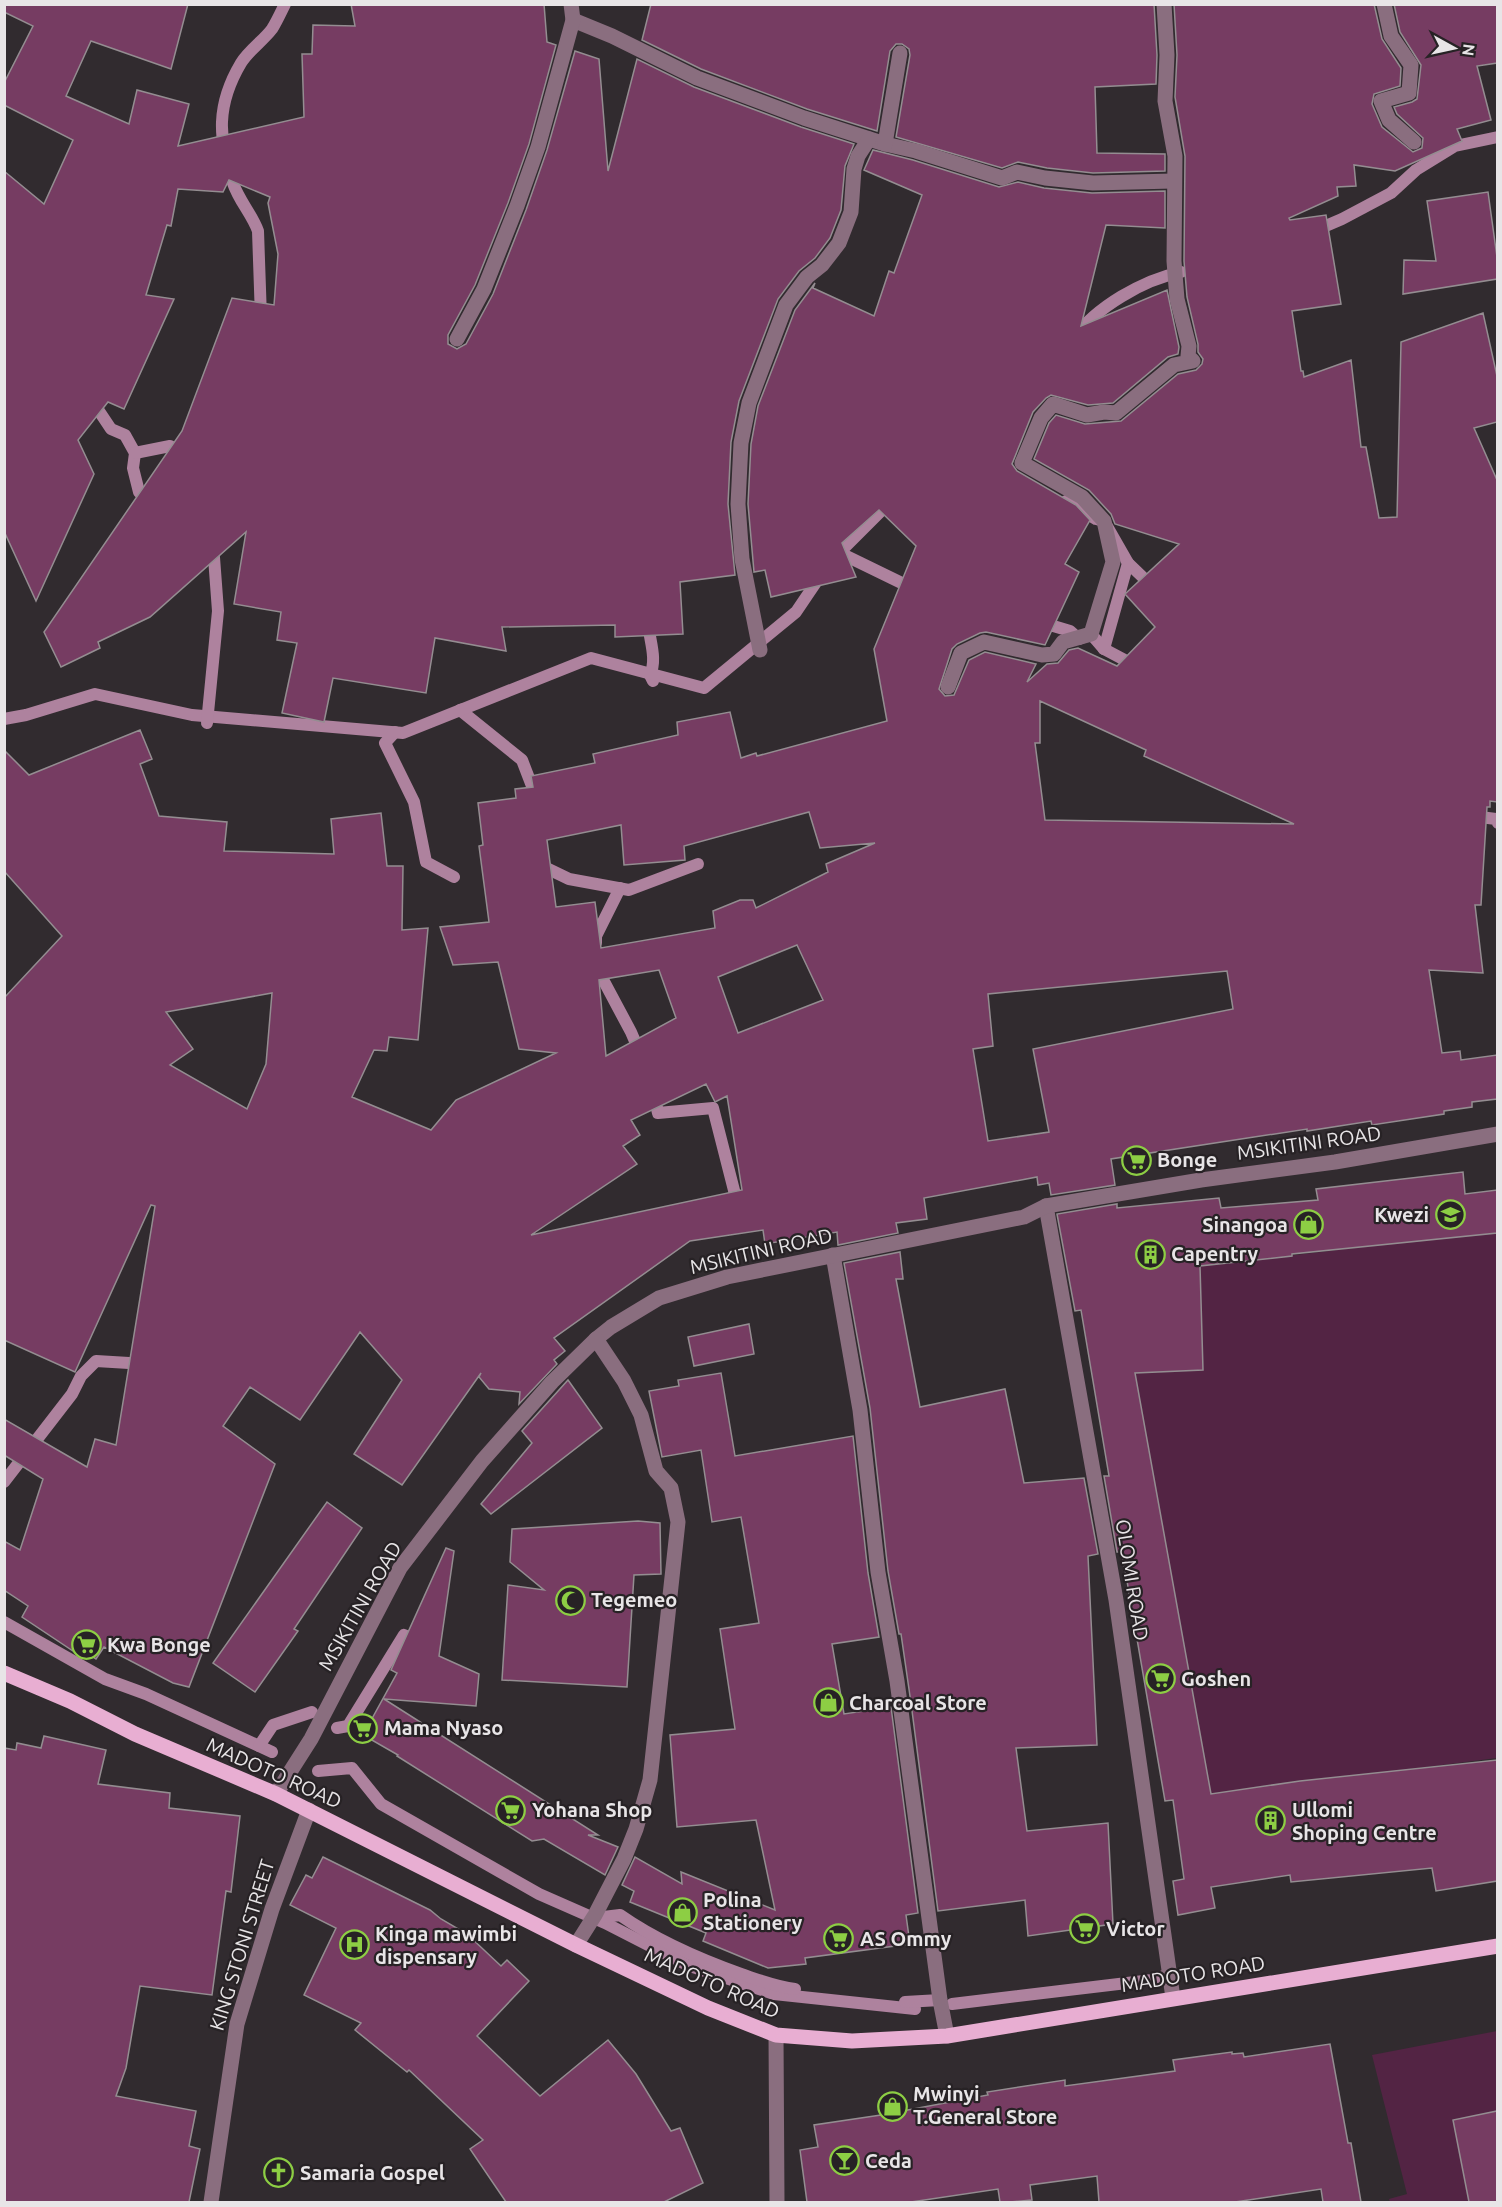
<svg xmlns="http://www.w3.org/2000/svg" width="1502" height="2207" viewBox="0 0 1502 2207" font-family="Ubuntu,sans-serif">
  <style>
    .green { fill: #532444 }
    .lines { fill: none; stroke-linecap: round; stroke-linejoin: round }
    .stream { stroke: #ae829e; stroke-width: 12 }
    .building { fill: #763c62; stroke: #948d91; stroke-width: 1.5; fill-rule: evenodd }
    .minor { stroke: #8a6e7f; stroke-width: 15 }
    .major { stroke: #e8aed2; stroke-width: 15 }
    .labels { text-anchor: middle; stroke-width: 4.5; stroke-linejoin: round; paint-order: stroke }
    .street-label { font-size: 20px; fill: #e8e5e7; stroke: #272225 }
    .poi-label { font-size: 20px; font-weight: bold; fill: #e8e5e7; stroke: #272225; text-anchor: start }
  </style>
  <rect width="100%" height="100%" fill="#312b2f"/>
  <g class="green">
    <polygon points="1497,1231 1497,1758 1207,1795 1117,1276"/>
    <polygon points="1497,2031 1497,2202 1390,2202 1389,2199 1407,2194 1372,2055"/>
  </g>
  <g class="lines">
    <g class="stream">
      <polyline points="1314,231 1342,219 1391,193 1416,170 1455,146 1498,137"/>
      <path d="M261,318L258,231C252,214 239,201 233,183C218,138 216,105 241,63C249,50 263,41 272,29C277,21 281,12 285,4"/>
      <path d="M1073,339C1096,307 1143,280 1181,272"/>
      <polyline points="91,399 111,429 125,435 135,453 133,468 139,492 150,503"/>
      <polyline points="135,453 170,446 184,454"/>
      <polyline points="1066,501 1096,519 1104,521 1128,563 1153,587"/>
      <polyline points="838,552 914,589"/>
      <polyline points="833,559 891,501"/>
      <polyline points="1128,563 1104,649 1136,666"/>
      <path d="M648,619C648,638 658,657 650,675L653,681"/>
      <polyline points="1040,622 1070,631 1079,639 1091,634 1104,649"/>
      <polyline points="465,709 460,710 522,760 532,786 534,803"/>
      <polyline points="4,719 26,715 95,694 192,715 403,733 591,658 704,688 796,612 821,575"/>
      <polyline points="207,723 218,611 213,544"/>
      <polyline points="395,732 385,743 414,802 426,862 454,877"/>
      <polyline points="1472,816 1496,819 1498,823"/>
      <polyline points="540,862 540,865 569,879 629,890 698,864"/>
      <polyline points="596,943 596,936 620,888"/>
      <polyline points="598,967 599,972 631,1032 640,1053"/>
      <polyline points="653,1092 658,1113 713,1108 738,1206"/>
      <polyline points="4,1482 72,1394 81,1376 96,1361 129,1363 143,1367"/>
      <polyline points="4,1622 105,1679 146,1694 272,1752"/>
      <polyline points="337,1728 348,1726 404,1635 414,1639"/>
      <polyline points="259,1746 273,1725 312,1712"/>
      <polyline points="318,1771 352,1768 381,1804 539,1894 605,1923 687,1965 774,1994 915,2009"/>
      <path d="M595,1918L620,1915C657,1941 699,1959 741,1974C759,1980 777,1987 795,1989"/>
      <polyline points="905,2002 940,2000"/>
      <polyline points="952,2004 1152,1980 1170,1974"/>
    </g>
  </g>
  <g class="building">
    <polygon points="4,4 188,4 171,69 91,41 66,96 129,124 137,90 189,104 178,146 304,117 302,54 312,54 313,25 355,26 351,4 544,4 547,42 556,45 529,144 508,203 475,285 448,335 448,344 457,349 466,344 493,294 526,210 547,150 575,51 599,59 608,171 637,59 694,87 801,127 854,144 845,166 841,210 830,238 815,258 799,271 778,299 739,401 731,442 728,504 735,575 680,582 683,634 615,637 615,625 502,627 506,651 435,638 426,693 333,678 324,722 282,713 297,643 277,640 281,612 234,604 246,532 150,617 98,642 100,648 61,667 44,632 182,431 232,298 274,305 278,254 268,203 270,197 229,180 223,192 178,189 171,226 167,225 146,295 174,299 124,409 108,402 78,440 94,474 36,601 4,531 4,171 44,204 73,140 4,105 4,83 33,26 4,12"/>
    <polygon points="651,4 1154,4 1157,55 1156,84 1095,87 1097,153 1165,154 1165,171 1093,173 1047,168 1018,162 1002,168 896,137 910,55 909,49 902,44 896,44 890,51 877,131 807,109 701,69 642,40"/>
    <path d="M1174,4H1374L1382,39L1401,68L1400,86L1374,94L1372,104L1382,127L1413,152L1422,148L1423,138L1397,114L1394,107L1412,102L1417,99L1421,65L1400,32L1394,4H1497V63L1477,66L1491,120L1457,129L1462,141L1395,171L1354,165L1356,186L1337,187L1338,196L1289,218L1290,220L1326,215L1341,304L1292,311L1301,371H1303L1304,377L1351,360L1361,447H1366L1379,518L1397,517L1401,342L1483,313L1497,376V422L1474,428L1497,480V802L1490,801V807H1487L1481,905H1475L1483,973L1429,970L1442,1053L1460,1051L1461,1060L1497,1055V1099L1472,1102V1107L1444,1111V1114L1372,1125L1371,1121L1307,1131V1129L1111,1159L1115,1185L1051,1195L1049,1183L1038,1185L1037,1177L924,1198L927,1219L896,1223L898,1233L838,1245L837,1232L765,1244L763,1230L690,1241L554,1338L565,1351L554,1360L557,1364L519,1404L520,1392L489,1389L479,1377L481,1373L402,1485L354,1454L402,1380L360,1332L300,1420L250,1387L223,1426L275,1464L189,1687L173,1683L104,1647L96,1659L82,1650L79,1655L22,1617L28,1606L4,1590V1541L20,1550L43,1479L4,1455V1419L87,1467L95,1439L116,1445L155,1206L151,1205L75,1372L4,1340V998L62,936L4,871V750L29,775L140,730L152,759L140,764L159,816L227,822L224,851L334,854L331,819L381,813L387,866H403L402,930L428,928L418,1040L389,1037L387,1051L374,1050L352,1097L431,1130L456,1100L556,1053L519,1049L498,962L453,965L440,927L489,922L479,846L483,845L478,803L516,798L515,789L533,787L531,776L595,763L593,754L678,735L677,722L730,712L741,758L756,753L757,756L887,721L874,649L916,546L879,510L842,543L856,577L771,597L765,570L754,572L748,504L751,444L758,406L795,310L815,283L813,288L874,316L889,271L894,273L922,195L864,170L873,150L913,160L999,187L1018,182L1044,188L1092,193L1165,191V228L1106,225L1081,326L1167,290L1179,347L1178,354L1168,357L1113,403L1088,405L1051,395L1046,398L1033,412L1012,464L1017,471L1076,505L1090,520L1065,564L1079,572L1045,645L986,632L980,633L957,644L952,649L939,689L945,696L954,695L969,660L985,652L1036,664L1027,682L1047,664L1058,663L1069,650L1078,648L1117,666L1155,627L1125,594L1179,544L1115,524L1111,514L1089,490L1034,459L1049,423L1056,415L1085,424L1121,421L1178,374L1196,370L1202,364L1203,359L1198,352V344L1187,297L1184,261L1185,156L1175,97L1177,55ZM1040,701L1146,750L1144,756L1294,824L1045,820L1035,743H1040ZM809,812L820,848L875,843L826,864L828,872L756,908L753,900H740L713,911L715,928L601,948L595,902L556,907L547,840L621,825L624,865L685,860L684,846ZM797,945L823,1000L738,1033L718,977ZM659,970L676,1018L606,1056L599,980ZM1227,971L1233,1009L1033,1049L1049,1132L988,1141L973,1049L993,1046L988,994ZM272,993L266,1064L247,1109L170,1065L193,1049L166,1012ZM706,1084L715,1102L727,1096L742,1190L531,1235L637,1164L623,1146L640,1135L631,1120Z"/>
    <polygon points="1488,192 1497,257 1497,279 1403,294 1404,260 1436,261 1427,201"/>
    <polygon points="1463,1172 1465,1194 1497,1190 1497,1233 1292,1254 1292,1256 1200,1266 1203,1370 1135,1373 1211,1794 1300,1781 1497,1760 1497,1881 1436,1891 1432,1868 1291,1882 1290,1875 1211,1887 1215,1908 1178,1915 1173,1881 1184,1879 1173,1800 1165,1801 1122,1552 1117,1552 1104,1476 1109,1476 1081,1310 1075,1311 1057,1214 1117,1204 1117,1208 1219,1198 1221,1208 1318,1200 1316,1189"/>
    <polygon points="900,1252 903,1279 896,1279 920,1407 1005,1389 1024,1483 1084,1478 1098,1554 1088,1556 1097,1745 1016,1748 1027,1831 1108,1823 1113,1924 1028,1936 1025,1900 938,1911 911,1703 901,1634 899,1634 888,1571 870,1408 844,1263"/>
    <polygon points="749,1324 754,1354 694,1366 688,1337"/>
    <polygon points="721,1373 735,1456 853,1436 868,1573 879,1637 832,1644 844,1714 891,1707 918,1913 906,1915 910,1944 805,1958 806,1964 768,1968 703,1941 706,1933 630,1902 634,1891 622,1885 635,1857 682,1884 681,1872 775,1910 756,1820 677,1827 670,1735 735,1729 720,1629 759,1623 741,1517 712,1522 701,1450 662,1457 649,1391 679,1386 678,1380"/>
    <polygon points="568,1380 602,1428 491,1514 481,1504 532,1443 522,1431"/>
    <polygon points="327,1502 362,1528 294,1629 298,1631 255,1692 213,1663"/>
    <polygon points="638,1521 660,1523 661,1574 634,1575 627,1687 502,1680 508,1585 544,1590 510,1562 512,1529"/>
    <polygon points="446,1548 454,1551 439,1656 479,1674 476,1706 384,1699 598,1835 588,1835 618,1847 605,1875 544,1839 532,1841 397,1756 398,1755 363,1735 397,1673 391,1670"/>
    <polygon points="44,1736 106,1750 98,1784 170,1793 169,1808 240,1816 231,1892 226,1891 212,1995 140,1986 126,2068 116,2096 196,2111 189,2146 200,2149 189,2202 4,2202 4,1748 16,1750 17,1743 41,1748"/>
    <polygon points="323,1857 430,1910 441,1919 467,1934 501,1966 507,1960 529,1981 477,2036 540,2096 608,2040 636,2074 671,2131 680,2128 703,2183 664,2202 506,2202 470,2149 483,2140 409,2070 407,2072 355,2030 361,2023 304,1995 336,1928 290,1905 306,1875 312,1878"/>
    <polygon points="1330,2044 1348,2143 1351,2143 1361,2202 1323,2202 1321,2189 1235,2202 1099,2202 1097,2176 1030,2185 1032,2200 1010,2202 1000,2202 998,2189 911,2202 807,2202 800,2150 818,2147 814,2125 881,2115 988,2095 987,2092 1065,2080 1065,2086 1175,2071 1173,2060 1232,2052 1232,2054 1243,2053 1244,2057"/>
    <polygon points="1497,2111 1497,2202 1469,2202 1453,2120"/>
  </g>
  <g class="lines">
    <g class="minor">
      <polyline points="1384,4 1391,36 1411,65 1409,93 1381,101 1389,120 1414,142"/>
      <polyline points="573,20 612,36 697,78 804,118 885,144 916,151 1002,178 1017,172 1045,178 1093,183 1173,181"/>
      <polyline points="885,144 900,53"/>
      <polyline points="457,339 484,289 517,206 538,147 573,20 571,4"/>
      <polyline points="760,650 742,559 738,504 741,443 749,403 786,305 807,277 822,265 839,243 851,212 854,169 858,156 869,139"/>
      <polyline points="948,687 961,653 984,642 1042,655 1054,654 1063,642 1091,634 1113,562 1104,521 1082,497 1022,463 1041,418 1053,404 1087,415 1104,412 1116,413 1174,365 1193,361 1188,356 1189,346 1177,299 1174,261 1175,156 1165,101 1167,55 1164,4"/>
      <polyline points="1046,1206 1116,1600 1173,1998"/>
      <polyline points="833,1255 860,1410 878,1572 897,1681 940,2000 947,2036"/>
      <polyline points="276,1794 311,1739 400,1568 482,1461 552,1382 596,1339 611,1327 659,1298 727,1277 1024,1217 1046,1206 1201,1180 1335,1162 1498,1134"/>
      <polyline points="576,1945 595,1915 624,1859 636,1829 650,1780 678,1522 671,1488 656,1471 641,1415 624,1381 596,1339"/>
      <polyline points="776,2035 777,2202"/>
      <polyline points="211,2202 237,2024 272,1909 309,1810"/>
    </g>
    <polyline class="major" points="4,1673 70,1701 135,1734 276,1794 576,1945 708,2008 776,2035 852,2041 947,2036 1498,1946"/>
  </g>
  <defs>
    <symbol id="supermarket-ring" viewBox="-11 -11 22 22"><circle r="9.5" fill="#272225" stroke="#8dce44" stroke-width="1.5"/><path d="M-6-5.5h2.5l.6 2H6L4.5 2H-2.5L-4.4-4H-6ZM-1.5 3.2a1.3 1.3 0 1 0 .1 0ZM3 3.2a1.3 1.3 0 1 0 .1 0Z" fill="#8dce44"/></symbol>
    <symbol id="school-ring" viewBox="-11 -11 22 22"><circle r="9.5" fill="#272225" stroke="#8dce44" stroke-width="1.5"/><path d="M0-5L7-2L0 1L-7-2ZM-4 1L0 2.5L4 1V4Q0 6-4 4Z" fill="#8dce44"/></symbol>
    <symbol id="shop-ring" viewBox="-11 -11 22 22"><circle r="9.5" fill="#272225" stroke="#8dce44" stroke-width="1.5"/><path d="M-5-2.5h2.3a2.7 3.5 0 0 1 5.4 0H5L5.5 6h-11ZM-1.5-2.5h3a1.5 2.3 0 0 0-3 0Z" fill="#8dce44"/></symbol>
    <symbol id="building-ring" viewBox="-11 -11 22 22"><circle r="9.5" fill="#272225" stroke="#8dce44" stroke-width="1.5"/><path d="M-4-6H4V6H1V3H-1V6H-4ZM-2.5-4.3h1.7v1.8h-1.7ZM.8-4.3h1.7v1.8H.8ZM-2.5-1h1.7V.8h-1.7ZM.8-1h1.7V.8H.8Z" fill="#8dce44"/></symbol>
    <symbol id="mosque-ring" viewBox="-11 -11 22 22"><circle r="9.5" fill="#272225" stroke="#8dce44" stroke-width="1.5"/><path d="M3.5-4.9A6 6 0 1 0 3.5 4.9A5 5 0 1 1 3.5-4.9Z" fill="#8dce44"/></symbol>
    <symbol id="hospital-ring" viewBox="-11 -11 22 22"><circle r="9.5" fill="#272225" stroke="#8dce44" stroke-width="1.5"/><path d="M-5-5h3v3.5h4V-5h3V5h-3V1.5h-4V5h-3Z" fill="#8dce44"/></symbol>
    <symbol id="bar-ring" viewBox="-11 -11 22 22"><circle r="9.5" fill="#272225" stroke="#8dce44" stroke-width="1.5"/><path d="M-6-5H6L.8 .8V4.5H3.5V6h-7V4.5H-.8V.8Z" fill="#8dce44"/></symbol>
    <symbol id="church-ring" viewBox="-11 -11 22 22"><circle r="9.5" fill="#272225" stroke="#8dce44" stroke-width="1.5"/><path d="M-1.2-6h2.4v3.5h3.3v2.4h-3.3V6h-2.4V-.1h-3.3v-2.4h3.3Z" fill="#8dce44"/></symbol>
  </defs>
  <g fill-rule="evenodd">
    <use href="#supermarket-ring" x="1120" y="1144" width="33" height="33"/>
    <use href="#school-ring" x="1434" y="1198" width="33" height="33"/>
    <use href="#shop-ring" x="1292" y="1208" width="33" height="33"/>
    <use href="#building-ring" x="1134" y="1238" width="33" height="33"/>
    <use href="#mosque-ring" x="554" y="1584" width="33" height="33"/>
    <use href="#supermarket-ring" x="70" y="1628" width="33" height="33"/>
    <use href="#supermarket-ring" x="1144" y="1662" width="33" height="33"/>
    <use href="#shop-ring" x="812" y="1686" width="33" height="33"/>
    <use href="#supermarket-ring" x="346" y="1712" width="33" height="33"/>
    <use href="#supermarket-ring" x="494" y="1794" width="33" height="33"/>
    <use href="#building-ring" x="1254" y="1804" width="33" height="33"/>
    <use href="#shop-ring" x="666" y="1896" width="33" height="33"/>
    <use href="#supermarket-ring" x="1068" y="1912" width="33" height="33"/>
    <use href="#supermarket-ring" x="822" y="1922" width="33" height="33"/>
    <use href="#hospital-ring" x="338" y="1928" width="33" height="33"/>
    <use href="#shop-ring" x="876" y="2090" width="33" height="33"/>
    <use href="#bar-ring" x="828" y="2144" width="33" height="33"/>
    <use href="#church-ring" x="262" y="2156" width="33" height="33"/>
  </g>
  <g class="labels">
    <g class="street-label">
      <text transform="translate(1309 1143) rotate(-8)" y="7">MSIKITINI ROAD</text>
      <text transform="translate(761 1251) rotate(-13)" y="7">MSIKITINI ROAD</text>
      <text transform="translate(1132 1580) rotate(81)" y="7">OLOMI ROAD</text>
      <text transform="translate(360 1606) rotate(-60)" y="7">MSIKITINI ROAD</text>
      <text transform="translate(274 1773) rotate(24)" y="7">MADOTO ROAD</text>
      <text transform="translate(242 1945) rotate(-73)" y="7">KING STONI STREET</text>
      <text transform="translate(1193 1974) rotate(-9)" y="7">MADOTO ROAD</text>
      <text transform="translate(712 1983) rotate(24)" y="7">MADOTO ROAD</text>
    </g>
    <g class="poi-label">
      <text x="1157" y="1167">Bonge</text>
      <text x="1429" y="1222" text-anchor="end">Kwezi</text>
      <text x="1288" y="1232" text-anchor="end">Sinangoa</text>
      <text x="1171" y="1261">Capentry</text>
      <text x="591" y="1607">Tegemeo</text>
      <text x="107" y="1652">Kwa Bonge</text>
      <text x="1181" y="1686">Goshen</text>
      <text x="849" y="1710">Charcoal Store</text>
      <text x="384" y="1735">Mama Nyaso</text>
      <text x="532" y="1817">Yohana Shop</text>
      <text x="1292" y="1817">Ullomi<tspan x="1292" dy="23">Shoping Centre</tspan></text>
      <text x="703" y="1907">Polina<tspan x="703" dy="23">Stationery</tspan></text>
      <text x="1106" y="1936">Victor</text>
      <text x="375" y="1941">Kinga mawimbi<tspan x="375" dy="23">dispensary</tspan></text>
      <text x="860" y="1946">AS Ommy</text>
      <text x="913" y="2101">Mwinyi<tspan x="913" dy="23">T.General Store</tspan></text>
      <text x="865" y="2168">Ceda</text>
      <text x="300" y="2180">Samaria Gospel</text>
    </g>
  </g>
  <rect width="1502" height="2207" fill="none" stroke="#e8e5e7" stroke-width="12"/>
  <g transform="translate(1454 48) rotate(98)" stroke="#272225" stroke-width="4.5" paint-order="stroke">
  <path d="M0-4.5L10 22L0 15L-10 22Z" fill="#e8e5e7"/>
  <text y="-9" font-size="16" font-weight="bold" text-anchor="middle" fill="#e8e5e7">N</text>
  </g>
</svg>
